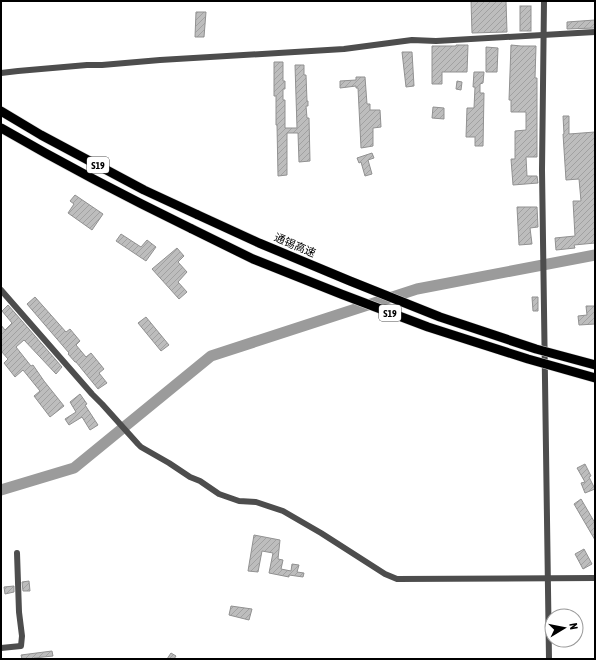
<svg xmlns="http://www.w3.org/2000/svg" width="596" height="660" viewBox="0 0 596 660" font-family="'Asap Condensed','Noto Sans SC',sans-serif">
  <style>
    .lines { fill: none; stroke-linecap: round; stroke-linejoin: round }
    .river { stroke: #9b9b9b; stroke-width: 11 }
    .building { fill: url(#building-hatch); stroke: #919191 }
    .highway-casing { stroke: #dbdbdb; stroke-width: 10 }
    .minor { stroke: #4d4d4d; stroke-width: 6 }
    .highway { stroke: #000; stroke-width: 9 }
    .highway-bridge-casing { stroke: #dbdbdb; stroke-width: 10; stroke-linecap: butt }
    .highway-bridge { stroke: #000; stroke-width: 9 }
    .labels { text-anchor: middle; stroke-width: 3; stroke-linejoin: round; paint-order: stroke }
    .shield { fill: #fff; stroke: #4c4c4c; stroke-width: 1 }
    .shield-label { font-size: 10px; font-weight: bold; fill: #000 }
    .street-label { font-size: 11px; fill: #000; stroke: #fff }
  </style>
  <defs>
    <pattern id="building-hatch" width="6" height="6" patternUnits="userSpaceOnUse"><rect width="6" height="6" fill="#bdbdbd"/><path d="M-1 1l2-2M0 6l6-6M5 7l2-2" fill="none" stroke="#a1a1a1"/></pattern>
  </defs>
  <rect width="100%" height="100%" fill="#fff"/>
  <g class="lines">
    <polyline class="river" points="1,490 74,468 211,356 417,289 595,255"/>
  </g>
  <g class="building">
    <polygon points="471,1 506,1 507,32 472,33"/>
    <rect x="520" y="6" width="11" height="25"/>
    <polygon points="196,12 206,12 204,37 195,37"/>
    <polygon points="595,20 595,28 567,29 567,22"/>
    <polygon points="456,45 468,45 467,72 442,72 442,84 432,84 432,46 456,46"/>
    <polygon points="511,45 521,46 536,46 535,78 537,78 537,157 526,157 527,176 537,176 538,183 513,185 511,159 515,159 515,131 526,130 526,112 511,112 511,100 509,100"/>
    <polygon points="486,47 498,48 497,72 486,72"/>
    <polygon points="402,52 412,52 414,86 406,87"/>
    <polygon points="274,62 283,62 283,81 285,81 285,89 283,89 283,100 285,100 285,128 297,128 295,65 304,65 304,75 306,75 307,101 308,101 308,106 306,106 307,118 309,118 310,161 299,162 298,133 287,133 287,175 278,176 277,125 276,125 276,96 274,96"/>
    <polygon points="474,72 484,72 483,83 480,84 480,93 484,93 483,146 475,146 475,137 466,137 467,108 474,108 475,87 473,87"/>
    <polygon points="356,77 365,77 367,104 370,104 370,110 380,110 381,127 373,128 373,146 361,148 358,88 356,88 356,86 340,88 340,81 356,80"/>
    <polygon points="457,81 462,82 461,90 456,89"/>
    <polygon points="433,107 444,108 444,119 432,118"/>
    <polygon points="563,116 569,116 569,134 595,132 595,243 574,245 575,248 556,250 555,238 575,236 573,201 581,201 579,179 566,180 563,134 564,134"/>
    <polygon points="372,153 374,158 368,160 372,174 365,176 361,162 359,163 357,158"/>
    <polygon points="75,195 103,214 92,230 68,213 74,204 70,201"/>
    <polygon points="517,207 537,207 538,227 530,228 532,244 519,245"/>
    <polygon points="121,234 141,247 147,240 156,247 146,261 116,241"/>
    <polygon points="177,248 184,256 178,262 187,272 178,282 187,292 179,299 152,269"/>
    <polygon points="35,297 66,332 70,329 80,341 76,345 86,357 91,353 104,369 99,373 107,383 98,389 76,362 75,362 68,354 69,353 27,304"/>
    <polygon points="532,297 538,297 538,311 533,311"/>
    <polygon points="8,305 62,367 56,374 24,340 16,347 31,366 33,365 44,381 64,406 50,417 34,396 40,391 23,370 15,377 4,363 8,359 1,351 1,325 5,330 12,323 2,311"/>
    <polygon points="586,306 595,306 595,324 579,325 578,316 587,315"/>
    <polygon points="146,317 169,345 161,351 138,323"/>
    <polygon points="80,394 87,404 85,405 98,425 90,430 82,417 69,425 65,419 76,412 70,402"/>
    <polygon points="585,464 591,476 589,477 595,489 585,493 581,483 585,482 577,468"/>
    <polygon points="581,499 595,523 595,540 574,504"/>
    <polygon points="254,535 280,540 278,559 283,560 281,569 291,571 292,564 299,565 297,572 304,573 303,577 289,575 289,577 269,573 273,553 262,551 258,572 248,571"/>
    <polygon points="584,549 592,564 583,569 575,554"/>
    <polygon points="29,581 30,591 23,591 22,582"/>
    <polygon points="14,586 14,592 5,594 4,587"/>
    <polygon points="231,606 252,609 249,620 229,615"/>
    <polygon points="52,651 53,656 34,658 34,659 22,659 21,655"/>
    <polygon points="171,653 176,656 174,659 167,659"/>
  </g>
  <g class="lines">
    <defs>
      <g id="highway">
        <polyline points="1,111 41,135 144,190 198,215"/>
        <path d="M1,128C63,164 128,198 192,229"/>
      </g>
    </defs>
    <use href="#highway" class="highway-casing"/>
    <g class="minor">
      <polyline points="544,1 542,170 549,659"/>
      <polyline points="1,73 18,71 87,65 102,65 160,60 344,49 412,40 436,41 595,32"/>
      <polyline points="1,290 92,394 102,404 138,444 141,447 169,463 190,477 200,481 219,494 239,501 256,502 283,511 321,533 385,574 397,579 595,578"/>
      <polyline points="1,648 21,646 22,636 19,612 17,553"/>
    </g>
    <use href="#highway" class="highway"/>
    <defs>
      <g id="highway-bridge">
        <polyline points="198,215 259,243 350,281 440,317 536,349 595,365"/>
        <polyline points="192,229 253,259 341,294 428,327 528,359 595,378"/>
      </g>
    </defs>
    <use href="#highway-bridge" class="highway-bridge-casing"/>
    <use href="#highway-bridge" class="highway-bridge"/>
  </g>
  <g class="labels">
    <g class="shield">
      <rect x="87" y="157" width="22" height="16" rx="3"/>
      <rect x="379" y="305" width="22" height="16" rx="3"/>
    </g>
    <g class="shield-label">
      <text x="98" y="169">S19</text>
      <text x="390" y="317">S19</text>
    </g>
    <g class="street-label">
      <text transform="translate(295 245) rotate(23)" y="4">通锡高速</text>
    </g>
  </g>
  <rect width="596" height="660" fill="none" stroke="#000000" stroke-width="4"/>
  <g transform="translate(564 628) rotate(80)"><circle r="19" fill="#ffffff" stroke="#999999"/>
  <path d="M0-3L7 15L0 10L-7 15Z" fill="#000000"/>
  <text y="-6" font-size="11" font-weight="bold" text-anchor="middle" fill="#000000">N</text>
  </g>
</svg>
